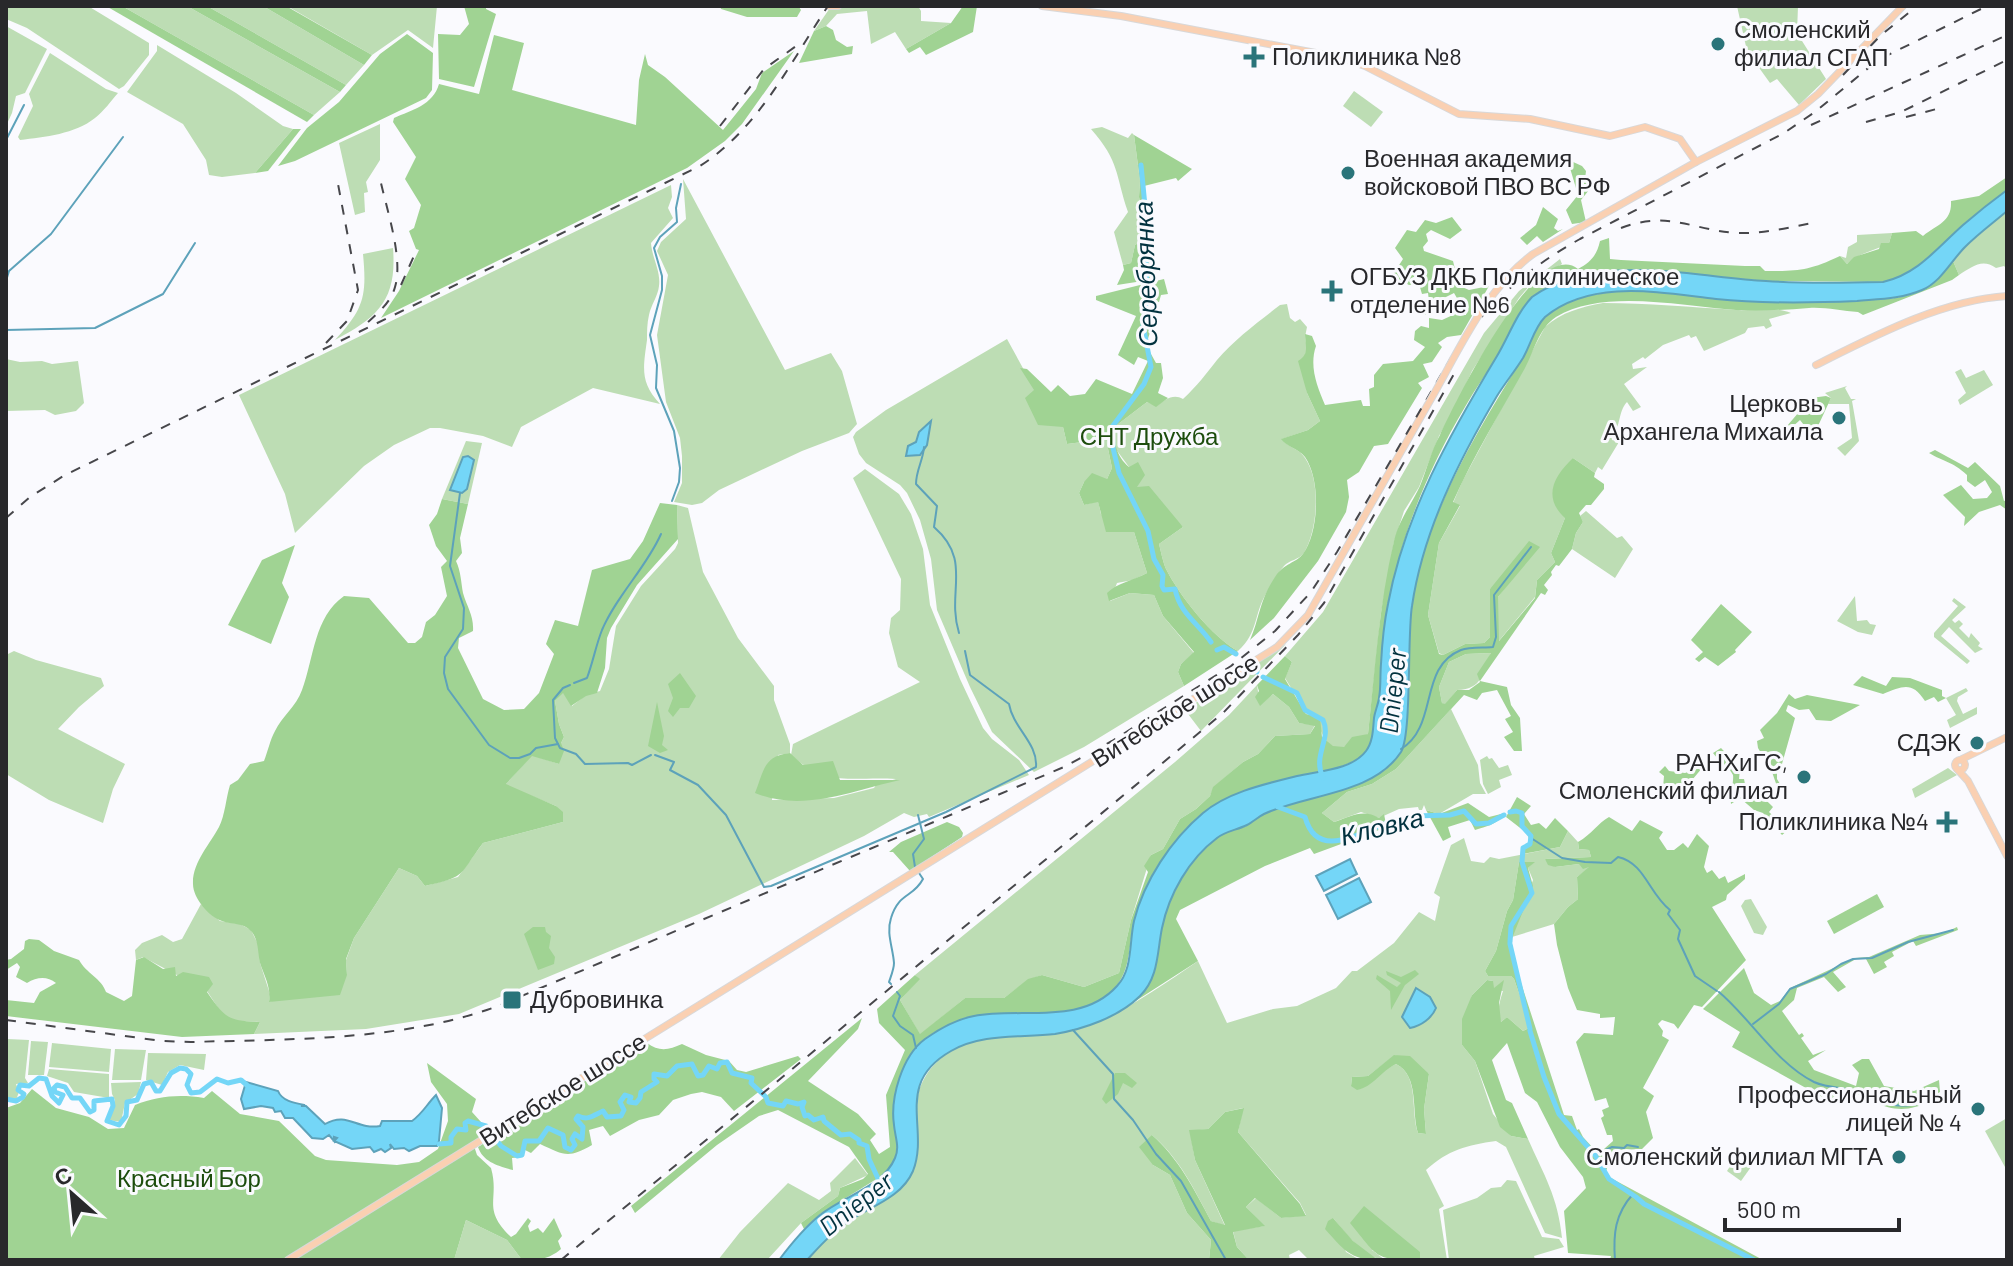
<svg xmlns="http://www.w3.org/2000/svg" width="2013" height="1266" viewBox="0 0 2013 1266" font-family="Barlow,sans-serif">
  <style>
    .green { fill: #bdddb4; fill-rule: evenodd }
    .forest { fill: #a0d393; fill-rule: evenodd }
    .water { fill: #74d6f7; stroke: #5da2ba; stroke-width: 2 }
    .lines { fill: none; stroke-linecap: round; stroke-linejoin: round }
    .stream { stroke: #5da2ba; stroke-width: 2 }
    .river { stroke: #74d6f7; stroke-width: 5 }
    .major-casing { stroke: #d8d8d9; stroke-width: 8 }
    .major { stroke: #fad0b2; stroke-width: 6 }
    .rail { stroke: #47474b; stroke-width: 2; stroke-dasharray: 10 10; stroke-linecap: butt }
    .major-bridge-casing { stroke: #d8d8d9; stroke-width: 8; stroke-linecap: butt }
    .major-bridge { stroke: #fad0b2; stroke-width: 6 }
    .poi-dot { fill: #2a747a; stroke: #fafafe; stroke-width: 3 }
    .labels { text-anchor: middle; stroke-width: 6; stroke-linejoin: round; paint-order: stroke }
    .poi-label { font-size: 24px; fill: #28282b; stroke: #fafafe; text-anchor: end }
    .park-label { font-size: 24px; fill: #1d4d0d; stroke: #fafafe }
    .street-label { font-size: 24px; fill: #28282b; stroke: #fafafe }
    .water-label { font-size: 26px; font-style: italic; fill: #02323f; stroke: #fafafe }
  </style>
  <rect width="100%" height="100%" fill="#fafafe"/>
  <g class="green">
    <polygon points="6,6 88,6 149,43 149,55 124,86 119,89 27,28 6,19"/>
    <polygon points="122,6 187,6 340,92 314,115"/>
    <polygon points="207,6 263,6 364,65 346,85"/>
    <polygon points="287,6 437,6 433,48 408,30 372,55"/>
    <polygon points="852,6 918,6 921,11 921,21 951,23 906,49 895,32 871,44 867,11 837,14 826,26 814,31 830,8"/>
    <polygon points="1737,6 1798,6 1797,33 1826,79 1799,105 1777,79 1770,83 1747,51"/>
    <polygon points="6,26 47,49 25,93 16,96 12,113 6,126"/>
    <polygon points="157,45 236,93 283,126 293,129 255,173 222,177 209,175 206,160 183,124 127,92 157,51"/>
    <path d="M50,53L106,89L118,93C111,101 104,111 95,118C75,134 45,137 20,140L18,137L33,106L29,94Z"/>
    <polygon points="1354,91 1383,112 1371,127 1343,106"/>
    <polygon points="380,124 380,160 366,182 368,192 364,193 365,212 355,215 339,143"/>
    <path d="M1102,127L1128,138L1132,133L1134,135L1140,181L1139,197L1145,226L1142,241L1135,245L1131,263L1123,265L1114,232L1128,212C1115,174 1120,162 1091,129Z"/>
    <polygon points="683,179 785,370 831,353 842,371 857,424 849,433 802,451 719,490 702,503 692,505 674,502 682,483 682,456 680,438 666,402 657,335 668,275 657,251 661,242 686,219"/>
    <path d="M671,185L672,197L668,208L673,218L651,243C652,258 661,271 659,286C658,296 651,305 649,315C647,323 647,332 647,340C643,369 640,382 660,404L593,388L521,427L512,447L483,436L440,428H430L394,445L364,466L295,533L285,494L239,395Z"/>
    <path d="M2007,211V269L2004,266L1996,268C1982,258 1972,267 1959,275L1953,261L1967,245Z"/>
    <path d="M1892,233L1889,243C1875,251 1858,253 1847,264L1840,256L1846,258L1848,247L1857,242V235Z"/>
    <path d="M393,248C397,299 379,317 335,340C364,309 367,296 363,254Z"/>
    <path d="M1560,259L1562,264L1531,284L1519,298L1472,371L1457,404L1439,436L1419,487L1404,511L1394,542L1381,613L1368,734C1361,738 1351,746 1344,747C1325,752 1319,727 1316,714H1307L1285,678L1292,662L1285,656L1323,612L1484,333L1519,291Z"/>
    <path d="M1603,303C1648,303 1691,307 1736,310C1754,311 1775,306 1791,313L1769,319L1772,326L1766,329L1764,326L1748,328L1745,333L1704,351L1696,336L1691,338L1689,335L1663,345L1645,359L1643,357L1632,364L1633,369L1647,367L1624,384L1641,407L1633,411L1627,402C1617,413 1622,427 1611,435L1612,440L1619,442L1602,470L1598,467L1595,473L1573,458L1565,518L1551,553L1555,562L1537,580L1535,597L1498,642V597L1512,579L1490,589V637L1484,643L1465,644L1443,655L1439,653L1428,615L1439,543L1460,506L1453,503L1462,482L1545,327C1562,312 1581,307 1603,303Z"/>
    <path d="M1287,304L1290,318L1295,322L1300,319L1307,327L1305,337L1307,349L1304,358L1307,393L1320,421L1308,430L1282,439C1288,448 1299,448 1305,458C1321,481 1318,529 1304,553C1299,560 1289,560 1284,566C1277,573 1272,584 1267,592C1253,615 1259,632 1238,651C1213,638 1179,595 1166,569C1163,562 1161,552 1159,544L1183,527L1137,487L1129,467L1115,448L1113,428L1147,402L1156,406C1165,400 1173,393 1183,399C1198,385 1205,375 1217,360C1235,339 1258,322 1280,305Z"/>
    <polygon points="1007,339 1035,390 1063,427 1067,444 1106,439 1112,468 1107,479 1084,482 1079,493 1084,505 1098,501 1101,514 1134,532 1147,573 1133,580 1117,583 1110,601 1130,593 1154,595 1163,616 1194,653 1181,664 1178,672 1184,686 1084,747 1034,772 992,732 970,687 937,610 931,559 920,520 907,493 900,485 866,463 859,454 853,437 856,432 886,410"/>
    <polygon points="6,359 20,362 42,361 52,364 78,361 84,403 76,411 55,415 45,410 6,411"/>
    <polygon points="1961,369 1966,378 1984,370 1993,385 1960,405 1958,400 1966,393 1955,372"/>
    <polygon points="1847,386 1845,388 1851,399 1856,399 1852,401 1859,441 1845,456 1837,448 1852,438 1849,404 1828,404 1831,398 1825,393"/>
    <polygon points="466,441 482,443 468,504 442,499"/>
    <path d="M865,469L899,494L911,514L923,549L930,605L960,679L983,728L992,739L1019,760L1029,775L929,817L927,814L914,817L904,813L864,836L699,914L459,1014L366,1029L254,1034L260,1022L238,1021L224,1017L207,991L143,957L136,960L135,950L142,943L162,935L173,942L182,939L201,904L220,921L240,924L251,930L259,946L260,963L270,994L269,1002L347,975L346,960L354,938L399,868L417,876L425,886L458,877L483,843L563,822L556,806L505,785L532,755L559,764L561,743L564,737L559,724L555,701L563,692L572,706L586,695L600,691L609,669L616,626L641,586L675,549L678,543L677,505L688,508L703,572L738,638L774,686V700L790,744V753L778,755L772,800L834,798L874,788L876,785L896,779C853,776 827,788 791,755L793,744L920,682L898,667L889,633L891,618L900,610L901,579L853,478Z"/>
    <polygon points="1586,511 1617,538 1622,536 1633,549 1615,578 1572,549 1576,533 1583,522 1580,516"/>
    <polygon points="1855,596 1857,621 1867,620 1870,624 1876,625 1872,635 1858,632 1837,621"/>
    <polygon points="1954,598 1966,607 1952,620 1955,623 1959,620 1963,624 1959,628 1969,638 1971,633 1980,643 1978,646 1983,649 1975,653 1949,627 1941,636 1970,661 1967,664 1934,637 1934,633 1958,606 1952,601"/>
    <polygon points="1286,644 1201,731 1185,710 1224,684 1226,686 1231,683 1230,680"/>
    <polygon points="14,651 36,660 101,678 104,686 79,707 58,729 125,764 113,789 103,823 49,800 6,774 6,655"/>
    <path d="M1491,653C1481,673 1484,689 1457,690L1445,705L1442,703L1439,687L1449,662L1466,654Z"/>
    <polygon points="1257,685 1260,705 1273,694 1289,707 1299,723 1315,725 1310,734 1275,736 1258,754 1243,762 1214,787 1210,796 1196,809 1180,819 1163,849 1151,855 1131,920 1119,973 1084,987 1042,975 1028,980 1004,998 965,998 920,1035 900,1000 919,979 915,975 1175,762 1229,715"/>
    <polygon points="1966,688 1968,691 1958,697 1957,701 1963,714 1977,707 1977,714 1950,728 1947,720 1956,715 1946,698"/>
    <polygon points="1451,709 1478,765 1480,783 1486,794 1473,794 1439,814 1426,810 1424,805 1422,810 1419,810 1418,807 1399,809 1379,818 1361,812 1334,822 1322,813 1347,792 1372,784 1396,769"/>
    <polygon points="1487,756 1489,759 1492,758 1499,768 1508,765 1512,775 1499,780 1501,787 1488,794 1483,784 1480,760"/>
    <polygon points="1948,768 1957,775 1915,798 1912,789"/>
    <path d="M1568,831L1578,842L1579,849L1589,850L1591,857L1545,859L1555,867L1579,864L1592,866L1577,877L1578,899L1568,907L1554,924L1512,937L1533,880L1528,868L1534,862H1519L1513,900L1507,911L1496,951L1485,971L1488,976H1511L1514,979L1531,1027L1523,1031L1507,1017L1501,1022C1496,1013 1500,1000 1503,991L1493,990V981L1487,980L1472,995L1462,1045L1475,1061L1493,1114L1511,1136L1528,1139C1544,1175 1558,1197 1562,1238L1545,1233L1506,1147L1496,1141C1467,1145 1448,1150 1426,1170L1444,1206L1439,1209L1447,1260H1420V1252L1372,1250L1385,1260C1364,1259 1345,1232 1333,1218L1346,1252L1360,1260H1309L1299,1250L1289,1255L1290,1260H1249L1237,1247L1233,1231L1264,1226L1246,1207L1256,1198L1281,1218L1306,1215L1300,1203L1238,1132L1243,1108L1225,1112L1208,1129L1190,1131L1195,1160L1225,1226L1211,1221C1194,1189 1180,1159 1152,1135L1153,1165L1170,1175L1187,1213L1211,1240L1209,1260H807C819,1246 832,1232 847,1222C872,1206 904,1196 915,1165C919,1153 917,1141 915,1129C913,1099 921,1072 946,1054C982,1029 1030,1041 1070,1030C1118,1018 1158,988 1198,961L1227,1023L1273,1009L1297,1006L1336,988L1352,971H1357L1394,943L1419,912L1435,921L1440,897L1434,893L1451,845L1464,838L1471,861L1484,863L1490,857L1499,859L1560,847ZM1395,1055L1429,1074L1424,1109L1426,1134L1418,1133C1410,1111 1420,1076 1396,1064L1351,1086L1352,1077L1368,1076Z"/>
    <polygon points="1751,899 1767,927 1763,935 1754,933 1741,906 1745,900"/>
    <polygon points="7,1039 29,1040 25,1078 28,1083 16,1084 19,1092 16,1100 6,1098"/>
    <polygon points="31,1041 48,1042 44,1075 28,1075"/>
    <polygon points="52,1043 111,1049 109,1072 49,1067"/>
    <polygon points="115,1049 146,1050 141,1080 112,1080"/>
    <polygon points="148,1053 206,1054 204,1070 180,1065 168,1072 162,1085 146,1080"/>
    <polygon points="49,1069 109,1074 109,1098 74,1092 68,1083 47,1076"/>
    <polygon points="141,1082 138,1094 125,1103 121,1122 109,1120 115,1100 112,1094 111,1083"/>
    <polygon points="2007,1118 2007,1166 2005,1167 1985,1131"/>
    <polygon points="1740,1151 1751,1158 1751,1167 1741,1181 1727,1171"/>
    <polygon points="855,1158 868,1175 840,1188 838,1196 801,1223 767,1260 718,1260 740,1232 788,1183 819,1200 831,1191 830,1183"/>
    <polygon points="1507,1180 1516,1181 1542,1237 1559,1239 1564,1247 1534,1256 1535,1260 1449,1260 1443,1210 1477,1198 1491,1188 1501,1187"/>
    <polygon points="466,1220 507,1240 522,1260 454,1260"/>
  </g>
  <g class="forest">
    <polygon points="106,6 122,6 314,115 307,122"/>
    <polygon points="187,6 207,6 346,85 340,92"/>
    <polygon points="263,6 286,6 372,55 364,65"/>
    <polygon points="464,6 486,6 486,9 496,14 474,87 439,79 438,34 460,35 469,24"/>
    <polygon points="720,6 793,6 799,7 801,10 797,17 747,17 721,9"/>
    <polygon points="963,6 977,6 973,32 926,55 920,47 909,53 906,49 951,23"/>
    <polygon points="826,26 833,30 836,40 847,47 853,46 852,54 799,63 814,31"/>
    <polygon points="407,34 433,53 432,90 426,98 295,161 278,166 307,128 339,102 380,54"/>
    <path d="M494,35L524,43L512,90L636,125L639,80L645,54L648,65L665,77L723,130L756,89L762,73L794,51L742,124L725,141L687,168L381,318L399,291L419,250L416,249L409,231L414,228L421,205L405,179L416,157L393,122L394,118C412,110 433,105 439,84L479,94Z"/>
    <polygon points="293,129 301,129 268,171 255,173"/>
    <polygon points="1134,135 1192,169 1178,181 1176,178 1144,186 1143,191 1154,237 1149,261 1151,274 1149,280 1117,285 1124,270 1123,265 1131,263 1135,245 1142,241 1145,226 1139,197 1140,181"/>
    <polygon points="1560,156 1582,166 1586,171 1585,179 1590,184 1589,190 1581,200 1586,222 1572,224 1566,210 1578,195 1570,168 1557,159"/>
    <path d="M2007,177V190L1965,223L1919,267L1900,277L1883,282L1768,281L1633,270L1564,280L1545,288L1532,297C1517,314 1509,336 1498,355C1487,373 1475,389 1465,407C1429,467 1400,537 1388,606C1382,636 1384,667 1379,697C1378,705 1375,713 1374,721C1373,731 1372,742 1367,751C1350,774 1265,780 1235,795C1186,820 1147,867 1134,921C1128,947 1132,974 1109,994C1059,1035 977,993 923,1041C902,1060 890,1096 894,1124C895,1134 900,1144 897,1155C895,1162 888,1169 883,1175L820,1214L804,1229L801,1223L838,1196L840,1188L863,1179L868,1174L849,1147L778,1110L759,1116L717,1145L635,1213L631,1206L862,1018L858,1029L808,1081L858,1114L876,1134L870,1140L879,1154L890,1147L886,1095L905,1050L879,1023L877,1009L915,975L920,979L900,1000L920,1034L965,998H1004L1028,979L1042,975L1084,987L1119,973L1131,920L1148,872L1144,866L1151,855L1163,849L1180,819L1196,809L1210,796L1213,787L1243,762L1258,754L1275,736L1310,734L1315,726L1299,723L1289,707L1273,694L1260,706L1255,697L1259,691L1257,685L1285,656L1292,662L1285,679L1306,714L1320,717L1322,737L1333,746L1344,747L1352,737L1368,734C1375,670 1379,604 1394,541C1399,520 1411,505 1420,486C1427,469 1431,451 1440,435C1454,405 1536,235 1578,269C1591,262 1597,255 1600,241L1609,238L1610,259L1621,260L1745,266H1760L1765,271C1799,271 1808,271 1840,256L1847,264L1854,257L1879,249L1881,243H1889L1892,233L1916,231L1923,236C1938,224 1952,222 1951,201L1979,196Z"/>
    <polygon points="1543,207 1558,219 1554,228 1558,231 1563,229 1543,242 1537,236 1527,245 1520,238 1536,225"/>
    <path d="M1452,217L1462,230L1450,239L1431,230L1426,234L1428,241L1423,247L1424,251L1453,261L1457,277L1452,278L1453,283L1469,290L1489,286L1461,335L1447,337L1438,343L1442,347L1432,362L1423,364L1429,377L1418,383L1422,388L1388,444L1374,446L1359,472L1347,480L1349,497L1346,512L1318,561L1274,618L1250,640C1260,617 1259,601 1275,577C1284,563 1296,563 1303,554C1319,532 1321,480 1305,457C1298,448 1288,448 1281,439L1308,430L1320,421L1307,393L1298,361C1310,354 1305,345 1305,334L1312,336L1316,346C1309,366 1317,386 1325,405L1361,400L1363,406H1370L1369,389L1374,387V375L1383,364L1413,361L1425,347L1414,340L1415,331L1421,326L1429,328V318L1442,320L1455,314L1466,315L1467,305H1461L1454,293L1442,299L1444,310L1424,315L1422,306L1429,301L1428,293L1422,294L1419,284L1409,285L1392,276L1403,259L1395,248L1407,230L1416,232L1425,220L1436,223Z"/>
    <path d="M1953,261L1959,275L1952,280L1863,315L1858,312C1842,311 1825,307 1809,308C1785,310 1761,311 1736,310C1684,307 1604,288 1556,317C1539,328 1534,351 1525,368C1500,413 1474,455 1453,502L1460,505L1439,543L1428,615L1439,654L1443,655L1465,644L1484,643L1490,637V589L1529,541L1540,547L1498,597L1499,641L1535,598L1537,580L1555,562L1551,553L1565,518C1542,497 1554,476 1573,458L1595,473L1594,477L1604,484V489L1591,505H1586L1579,513L1583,522L1576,533L1572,549L1559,566L1556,565L1551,572L1552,575L1544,585L1548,590L1545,595L1541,593L1480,681L1507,687L1511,705L1520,718L1522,751H1514L1504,737L1513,732L1505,719L1511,716L1497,690L1482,693L1477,700L1464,695L1396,769L1372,784L1347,792L1322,813L1334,822C1350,817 1363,808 1379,818L1384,814L1386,824L1390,826L1314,854L1310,848L1265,866L1180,910L1176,919L1198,961L1131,1004C1160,978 1155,957 1163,923C1172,891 1191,857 1218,837C1226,831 1236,830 1246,826C1253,822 1258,816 1266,813C1298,799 1373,789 1394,761C1418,728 1405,648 1411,606C1426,515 1474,436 1522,359C1531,345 1533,328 1545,317C1598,273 1690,297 1753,301C1788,304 1822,303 1856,301C1881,299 1906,300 1928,287C1938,281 1945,270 1953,261ZM1491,653L1477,674L1480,682L1469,690H1457L1445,704L1442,703L1439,687L1449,662L1466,654Z"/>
    <path d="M1164,279L1168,294L1161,295L1159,302L1147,303L1145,320L1152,326L1146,345L1156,363H1161L1163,378L1158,393L1168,398L1156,407L1147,402L1113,428C1115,444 1116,456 1129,467L1138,462L1145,475L1137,487L1149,486L1183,527L1159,544C1161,552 1163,562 1166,569C1179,595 1213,638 1238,651L1184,686L1178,672L1181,664L1194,652L1163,616L1154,595L1130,593L1109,601L1107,593C1119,582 1132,581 1147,573L1134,532H1106L1098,502L1084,505L1079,493L1084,482L1092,473L1107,479L1112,468L1106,439L1067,444L1063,427L1038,425L1025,398L1034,390L1020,368L1027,369L1051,392L1058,385L1070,396L1085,394L1096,379L1132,394L1148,361L1138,357L1134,365L1118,355L1136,316L1096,300V296Z"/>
    <polygon points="1826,396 1831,398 1818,426 1809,440 1802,435 1807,429 1800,420 1791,428 1787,426 1811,398"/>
    <path d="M1935,450L1968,468L1975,462L2000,486L2004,501L2007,500V510L2000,505L1979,512L1964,526L1965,517L1943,495L1961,485L1973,499L1987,498L1992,492L1985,480L1975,487L1967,481V475C1952,461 1944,462 1929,453Z"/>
    <path d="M442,499L468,504L460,538L462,553L456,561C461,572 461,582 463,593C467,607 474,616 473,631L459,638L458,648L483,699L504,710L524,709L539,693L554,654L546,644L555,620L578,626L592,570L630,559L643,541L660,503L677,505L678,539L637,585L611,628L607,638L605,668L597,693L586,696L571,706L563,693L555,701L559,724L564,737L561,743L564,751L559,764L532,756L506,784L556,806L563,812V822L483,843C458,876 468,876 425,886L417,876L399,868L354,938L346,959L347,975L340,995L269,1002C271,989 266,979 261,966C257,955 260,941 251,931C243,922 232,925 222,921C209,917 193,898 193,884C192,863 210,844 219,827C225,815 226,798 230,785L238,780L250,764L264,761C268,751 270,740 275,731C282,716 296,707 302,690C314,658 314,617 344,596L369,598L408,643H415L422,637L426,622L435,615L447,596L441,567L447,561L436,546L429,525L437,514Z"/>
    <polygon points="295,545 282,583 289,597 271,644 228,625 262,560"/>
    <polygon points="1721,604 1752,632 1735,650 1736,652 1718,666 1705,657 1699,662 1695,659 1703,652 1691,640"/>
    <polygon points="680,673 696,696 689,708 680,708 673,717 668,711 673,698 668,684"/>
    <path d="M1862,676L1886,686L1892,677L1910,678L1942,690V696L1946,698L1938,702L1934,697L1925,701C1912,681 1903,686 1883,694L1853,685Z"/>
    <polygon points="1789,694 1795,699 1807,695 1860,705 1831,721 1816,720 1809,709 1799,710 1788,705 1786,711 1795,718 1780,771 1777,771 1777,779 1785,792 1780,795 1772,772 1758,748 1757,741 1764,738 1760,730 1777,713"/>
    <polygon points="657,702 664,736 662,745 668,750 660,753 648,746"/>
    <path d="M1721,748L1740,768L1739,779H1744L1745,784L1739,787L1742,796C1753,792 1765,798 1773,807L1769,812L1788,830L1782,835L1763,813L1754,810L1740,798L1731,804C1730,797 1734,780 1733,775C1729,767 1718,760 1713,753Z"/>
    <path d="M790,753L803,765L833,761L840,780H900C854,790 803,813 755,793C764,771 763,756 790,753Z"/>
    <polygon points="1665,766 1669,771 1685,773 1703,767 1692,780 1673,791 1663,788 1664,776 1659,772"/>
    <polygon points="1517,797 1531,806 1524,814 1531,825 1539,823 1546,829 1555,818 1568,831 1560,847 1522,854 1522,848 1529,842 1528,834 1506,817"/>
    <path d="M1468,803L1489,817L1505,813C1500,823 1485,827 1475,830L1470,820L1448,827L1451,837L1443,841L1426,810L1439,814Z"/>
    <path d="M1609,817L1632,831L1640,820L1663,832L1659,838L1667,850H1674L1683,843L1688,848L1697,834L1709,846L1704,867L1707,873L1712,870L1719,879L1725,876L1728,883L1745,874V879L1727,895L1726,900L1712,907L1746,960L1702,1007L1694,1005L1678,1029L1674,1024L1662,1020L1658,1024L1663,1031L1662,1036L1669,1040L1643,1088L1654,1096L1646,1112L1653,1138L1642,1149L1614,1150L1606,1171L1609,1177L1763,1260H1610L1611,1256L1568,1253L1564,1211L1586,1188L1583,1177L1560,1147L1537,1102L1525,1093L1507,1043L1492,1060L1506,1100L1512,1103L1528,1139L1511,1136L1500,1127L1475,1061L1462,1045V1019L1472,995L1487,980L1493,981L1494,988L1504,980L1499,1003L1501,1022L1507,1017L1523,1031L1531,1027L1514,979L1511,976H1488L1485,971L1496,951L1507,911L1513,900L1519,862H1535L1528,868L1533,886L1509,946L1564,1115L1572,1116L1577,1130L1579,1129L1583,1137L1594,1149H1604L1613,1141L1612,1135H1607L1601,1118L1604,1116L1602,1110L1609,1107L1606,1098L1595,1101L1576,1042L1584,1033L1613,1035L1615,1017L1600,1018V1014L1577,1010L1568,988L1557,945L1554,924L1568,907L1578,899L1577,877L1589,867L1583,869L1579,864L1555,867L1548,865L1545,859L1591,857L1589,850L1579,849L1578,842C1592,834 1598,823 1609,817Z"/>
    <polygon points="947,822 959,827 963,833 962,837 910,871 893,852 889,852 901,842"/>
    <polygon points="1877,894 1884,907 1834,934 1827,921"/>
    <polygon points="533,927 545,927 546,932 551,936 549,948 555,957 554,964 538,970 524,934"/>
    <path d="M1957,927L1958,930L1916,946L1913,941L1892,952L1894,956L1884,962L1887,967L1874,974L1866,959H1856L1833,972L1846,987L1838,992L1824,977L1797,988L1794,1000L1782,1011L1799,1035L1802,1033L1804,1036L1801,1038L1813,1055L1826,1050L1808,1061L1814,1070L1856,1086L1859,1073L1852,1065L1862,1059H1869L1884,1086L1914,1091L1939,1080L1940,1092L1931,1097L1933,1100C1896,1119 1880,1104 1846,1089L1833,1103L1732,1047L1740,1032L1703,1009L1744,968L1754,993L1771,1005L1780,1001L1790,988L1855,958L1869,957L1920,935L1944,933Z"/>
    <path d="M29,939L39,940L54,951L79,960C86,973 102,979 106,992L124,1001L132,996L136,960L144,957L163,969L175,967L176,976L183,972L209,977L213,984L207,992C225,1018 228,1021 260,1022L254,1034L182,1037L6,1016V1000L34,1003L40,992L56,983C47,976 37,977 27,983L16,977L20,967L17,963L6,970V960L11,959L24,949L25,941Z"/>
    <polygon points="1415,970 1419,974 1405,985 1391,1010 1390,991 1376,979 1377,975 1397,987 1401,983 1387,975 1386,971 1401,977"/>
    <path d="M647,1043C659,1052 669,1050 682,1044L706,1055L729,1061L737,1070L746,1072L798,1056L801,1059L734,1111L721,1097L702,1092L691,1094L673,1100L659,1115L639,1120L610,1136L603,1126L589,1130L592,1145C568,1159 564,1155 540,1144L531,1153L525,1150L522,1157L512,1158L513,1170C498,1166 483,1162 478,1147Z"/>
    <path d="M1394,1055L1410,1056L1429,1074L1424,1109L1426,1134L1418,1133C1411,1112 1420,1076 1396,1064C1381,1071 1373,1087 1357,1090L1351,1086L1352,1077L1368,1076Z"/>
    <path d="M427,1063L476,1099L472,1112L490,1132L284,1260H6V1108L20,1103L32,1089L56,1108L89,1117L108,1129L124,1128L135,1105C158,1096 179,1094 204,1098L212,1091L240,1114L279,1121L315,1156L326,1160L397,1165L419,1162L438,1149L448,1121L447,1104L431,1082Z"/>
    <polygon points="1115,1073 1125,1073 1137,1083 1132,1088 1123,1083 1118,1094 1106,1104 1102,1099"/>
    <path d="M1244,1108L1238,1132L1300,1204L1306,1216L1281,1218L1255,1198L1246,1207L1265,1226L1233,1232L1237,1247L1249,1260H1209L1211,1240L1187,1213L1170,1175L1153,1165L1139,1147L1152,1135C1179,1159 1194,1189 1211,1221L1225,1225L1195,1160L1189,1130L1208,1129L1225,1112Z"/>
    <path d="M474,1146L477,1155L491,1168C500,1200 481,1208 511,1237L516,1234L528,1218L531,1221L528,1226L530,1232L538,1228L543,1233L554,1218L562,1236L558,1241L561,1249C548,1260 538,1260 522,1260L507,1240L466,1220L454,1260H294Z"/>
    <path d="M1364,1206L1420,1252V1260C1374,1260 1379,1258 1350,1223Z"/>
    <path d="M1333,1218L1353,1241L1378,1260C1350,1260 1343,1249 1325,1229L1328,1221Z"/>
  </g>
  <g class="water">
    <path d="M2007,190V211C1993,223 1978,234 1965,247C1951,261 1941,282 1922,290C1901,299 1880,299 1857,301C1810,303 1763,304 1716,299C1662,293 1592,278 1545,317C1534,328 1531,344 1523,358C1515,371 1505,383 1497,396C1459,460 1423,531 1412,606C1407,635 1412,734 1401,752C1373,795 1306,794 1264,814C1258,817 1253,822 1247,825C1237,830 1226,831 1217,838C1189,859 1169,894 1162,928C1157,952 1159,977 1140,996C1119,1017 1084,1029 1055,1034C1020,1038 982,1033 951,1051C893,1084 930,1128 913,1171C901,1199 868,1207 846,1223C831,1233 819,1247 807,1260H779C791,1244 804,1228 820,1215C843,1196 883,1187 895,1158C900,1147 895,1137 894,1125C890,1098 902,1056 925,1039C939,1029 958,1019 974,1016C1021,1007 1081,1026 1117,986C1133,969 1129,943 1134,921C1144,881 1171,840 1203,813C1228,792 1265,784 1297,776C1318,771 1352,770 1366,751C1373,742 1373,729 1374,718C1375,711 1378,705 1379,698C1381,688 1380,675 1381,664C1382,644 1384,623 1388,604C1405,513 1450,434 1497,356C1509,336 1516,314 1532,297C1596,251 1693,277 1766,281C1805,284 1844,283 1883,282C1918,274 1937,248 1963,225C1977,213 1992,201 2007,190Z"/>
    <polygon points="931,421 927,445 920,455 906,456 908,446 916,442 919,432"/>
    <polygon points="468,456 474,460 467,489 462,493 450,490 463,457"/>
    <polygon points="1350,859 1357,874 1324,891 1316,876"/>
    <polygon points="1359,878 1371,902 1338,919 1326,895"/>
    <path d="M1416,988L1430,997L1436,1008C1432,1018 1421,1026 1410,1028L1402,1017Z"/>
    <path d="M246,1082L278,1091C282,1101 294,1103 305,1105L301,1106H306L325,1124C348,1111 356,1130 380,1126L382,1121H412C423,1113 427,1104 436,1095L442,1108L439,1141L437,1146H420L409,1151L404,1148L394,1149L390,1144L391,1148L385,1152L381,1149L374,1152L370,1147L352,1149L334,1141L337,1138L334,1137V1141L329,1135L323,1139L312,1138L293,1118H285L281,1111L275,1112L273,1108L261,1106L244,1109L241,1099Z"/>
  </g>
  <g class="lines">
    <g class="stream">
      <polyline points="6,140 24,105"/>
      <polyline points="6,281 9,271 51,234 123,137"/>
      <polyline points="6,330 95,328 163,294 195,243"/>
      <path d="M924,447C923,461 916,470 916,484L937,506L934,527C973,561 946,591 959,633"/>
      <polyline points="460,493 450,566 464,608 463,629 445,657 444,673 448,689 489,745 510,758 519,758 530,754 536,748 558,744"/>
      <polyline points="672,501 679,482 680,468 674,431 656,388 657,365 650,335 662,290 662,276 654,248 660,237 677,222 676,208 681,184"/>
      <path d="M574,683L587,678C593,662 596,645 602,630C617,595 646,568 661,534"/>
      <polyline points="570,685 563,688 553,700 555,738 560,748 576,754 585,764 628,763 632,765 651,755"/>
      <path d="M1401,749C1439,726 1418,667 1461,650C1470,647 1483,648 1493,647L1496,637L1494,595L1531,547"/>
      <path d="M655,755L674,762L670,770L698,785L726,815L764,887L771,886L946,812L1036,767C1038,743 1013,728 1009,704L970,675L965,651"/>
      <path d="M1531,838L1562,858L1585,862L1611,863L1618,857C1645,863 1649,894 1670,910L1668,914L1680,930L1678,939L1695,976L1717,991"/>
      <polyline points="915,867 913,854 924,839 918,815"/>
      <path d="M891,984L889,982C891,976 894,969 894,963C893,948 886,933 891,918C899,892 913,898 923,879L919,873"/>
      <polyline points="897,992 900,996 893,1016 900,1026 913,1035 916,1048"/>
      <path d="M1719,992C1751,1019 1776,1063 1814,1082C1829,1089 1846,1087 1862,1092C1888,1102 1892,1110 1921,1103"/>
      <polyline points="1753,1024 1779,1004 1790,989 1826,974 1841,964 1853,959 1872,958 1908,942 1953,930"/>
      <polyline points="1073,1030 1113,1074 1114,1099 1133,1120 1156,1154 1181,1181 1226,1260"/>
      <polyline points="1595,1155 1612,1147 1624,1148 1627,1145 1638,1147"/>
      <path d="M1615,1260C1613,1234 1615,1214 1633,1194"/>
      <polyline points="2006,1260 2007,1260"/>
    </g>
    <g class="river">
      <path d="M1141,165L1149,247L1146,262L1147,296L1143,325L1151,367L1144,384L1112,427L1113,448L1119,473L1148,531L1154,559L1163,575L1162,586L1164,590L1175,589C1180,614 1198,623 1211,642"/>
      <polyline points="1217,650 1224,647 1236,654"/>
      <polyline points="1251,670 1257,672"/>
      <path d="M1263,677L1297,693L1305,710L1323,720C1332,739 1312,755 1323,778"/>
      <path d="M1278,807L1305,817C1319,868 1371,823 1404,818"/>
      <polyline points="1510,812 1516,811 1522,813 1522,826 1531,836 1530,844 1523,848 1522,862 1532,893 1511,926 1510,942"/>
      <polyline points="1414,816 1450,815 1464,811 1476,824 1489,823 1504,815"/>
      <polyline points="1510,944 1530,1029"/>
      <polyline points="1530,1031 1544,1077 1559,1114 1595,1155 1609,1179 1636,1197 1644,1204 1754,1260"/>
      <polyline points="6,1099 16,1101 23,1097 24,1094 18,1090 20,1085 29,1086 39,1078 46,1079 52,1096 59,1103 63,1095 55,1092 54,1088 57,1085 65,1087 72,1098 80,1098 90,1112 94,1110 94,1101 112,1099 113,1106 107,1121 119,1125 126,1116 127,1102 137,1100 144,1084 151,1082 156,1091 160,1091 171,1073 180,1068 186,1069 191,1074 187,1085 191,1093 200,1092 217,1079 228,1083 241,1080 249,1087"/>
      <path d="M439,1144L451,1143V1137L457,1129L466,1130L465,1123L468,1121L486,1126L501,1146L517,1156L522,1155L525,1141H539L548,1128L563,1135L565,1147L571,1150L575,1145L572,1139L575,1134L582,1139L583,1127L576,1119L578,1116C588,1121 594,1115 603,1111L607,1117L621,1116L624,1110L620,1102L625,1095L631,1097L629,1102L636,1103L640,1098L641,1092L657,1082L654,1079V1074L667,1076L677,1066L692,1064L698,1076L703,1075L709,1066L717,1069L720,1063L727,1062L732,1073L752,1078L751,1083L766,1097L768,1103L783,1106L786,1101L798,1104L804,1102L802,1107L805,1116L808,1115L814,1120L823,1117L824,1121L841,1135L850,1134L859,1140V1143L867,1146L869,1159L881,1185"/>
    </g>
    <defs>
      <g id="major">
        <polyline points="829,6 838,6"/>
        <polyline points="1042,6 1121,16 1342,58 1365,66 1459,114 1530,119 1610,136 1645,127 1680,139 1696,162"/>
        <polyline points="1533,254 1696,162 1797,111 1818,94 1903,6"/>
        <path d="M1816,365C1874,336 1942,300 2007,296"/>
        <circle cx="1960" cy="765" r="5"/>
        <polyline points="1960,760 2007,737"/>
        <polyline points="1958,770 1968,781 2007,856"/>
        <polyline points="288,1260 1277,647 1308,615 1427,406"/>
      </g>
    </defs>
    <use href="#major" class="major-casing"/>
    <use href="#major" class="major"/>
    <g class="rail">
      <polyline points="1843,75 1880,36 1917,6"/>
      <polyline points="1906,117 1944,107"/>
      <polyline points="1866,122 1901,112 2007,60"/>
      <polyline points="1811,125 2007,35"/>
      <polyline points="720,126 764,69 799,44"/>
      <path d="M1621,228C1669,210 1691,230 1737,233C1764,234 1791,227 1817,222"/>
      <polyline points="401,285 417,249"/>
      <path d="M368,322C379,312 391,302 395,287C404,257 385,205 379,174"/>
      <polyline points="326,343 347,321 358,290 338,184"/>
      <path d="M6,518L30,497L65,475L700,166C759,128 790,63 828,6"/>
      <path d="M6,1020L162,1041L191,1042C291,1039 404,1041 498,1006L1064,767L1112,741L1231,666L1275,631L1311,592L1337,552L1455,351C1488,303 1529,267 1580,239L1784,133L1815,112L1878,60L1987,6"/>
      <polyline points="561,1260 1223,713 1298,635 1324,603 1458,367"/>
    </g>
    <defs>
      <path id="major-bridge" d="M1427,406C1457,355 1484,290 1533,254"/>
    </defs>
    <use href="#major-bridge" class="major-bridge-casing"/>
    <use href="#major-bridge" class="major-bridge"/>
  </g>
  <g class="poi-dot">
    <circle cx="1718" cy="44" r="8"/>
    <path d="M1250 45h8v8h8v8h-8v8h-8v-8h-8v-8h8z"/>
    <circle cx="1348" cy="173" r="8"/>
    <path d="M1328 279h8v8h8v8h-8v8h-8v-8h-8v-8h8z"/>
    <circle cx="1839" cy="418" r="8"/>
    <circle cx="1977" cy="743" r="8"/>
    <circle cx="1804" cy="777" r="8"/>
    <path d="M1943 810h8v8h8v8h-8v8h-8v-8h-8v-8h8z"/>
    <rect x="502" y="990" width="20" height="20" rx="4"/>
    <circle cx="1978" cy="1109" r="8"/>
    <circle cx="1899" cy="1157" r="8"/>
  </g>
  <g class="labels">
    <g class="poi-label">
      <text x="1734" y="38" text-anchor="start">Смоленский<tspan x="1734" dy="28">филиал СГАП</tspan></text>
      <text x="1272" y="65" text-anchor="start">Поликлиника №8</text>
      <text x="1364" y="167" text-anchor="start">Военная академия<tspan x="1364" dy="28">войсковой ПВО ВС РФ</tspan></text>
      <text x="1350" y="285" text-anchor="start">ОГБУЗ ДКБ Поликлиническое<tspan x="1350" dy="28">отделение №6</tspan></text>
      <text x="1823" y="412">Церковь<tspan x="1823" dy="28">Архангела Михаила</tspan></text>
      <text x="1961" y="751">СДЭК</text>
      <text x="1788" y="771">РАНХиГС,<tspan x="1788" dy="28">Смоленский филиал</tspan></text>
      <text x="1929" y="830">Поликлиника №4</text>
      <text x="530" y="1008" text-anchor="start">Дубровинка</text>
      <text x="1962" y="1103">Профессиональный<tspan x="1962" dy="28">лицей № 4</tspan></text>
      <text x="1883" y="1165">Смоленский филиал МГТА</text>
    </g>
    <g class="park-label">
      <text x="1149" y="445">СНТ Дружба</text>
      <text x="189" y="1187">Красный Бор</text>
    </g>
    <g class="street-label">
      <text transform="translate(1175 711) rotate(-32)" y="8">Витебское шоссе</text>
      <text transform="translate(563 1090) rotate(-32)" y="8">Витебское шоссе</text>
    </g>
    <g class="water-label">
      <text transform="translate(1146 274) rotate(-92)" y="9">Серебрянка</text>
      <text transform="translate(1393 691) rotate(-84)" y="9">Dnieper</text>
      <text transform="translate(1382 827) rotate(-14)" y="9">Кловка</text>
      <text transform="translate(856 1204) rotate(-38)" y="9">Dnieper</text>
    </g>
  </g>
  <rect width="2013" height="1266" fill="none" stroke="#28282b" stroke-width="16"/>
  <g transform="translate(72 1194) rotate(333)" stroke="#fafafe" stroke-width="6" paint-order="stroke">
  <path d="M0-6L14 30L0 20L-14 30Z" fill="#28282b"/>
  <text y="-12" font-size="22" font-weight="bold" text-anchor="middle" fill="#28282b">С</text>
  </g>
  <path d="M1725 1218v12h174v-12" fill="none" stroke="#28282b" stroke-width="4"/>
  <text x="1737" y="1218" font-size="24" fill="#28282b" stroke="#fafafe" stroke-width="6" paint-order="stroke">500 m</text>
</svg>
